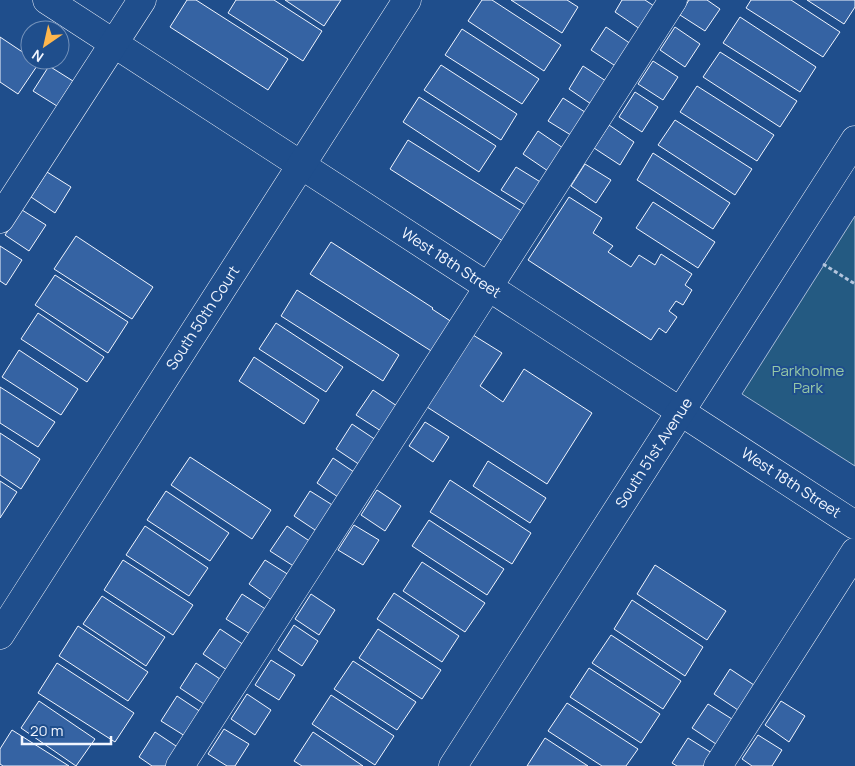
<svg xmlns="http://www.w3.org/2000/svg" width="855" height="766" viewBox="0 0 855 766" font-family="Manrope,sans-serif">
  <style>
    .green { fill: #245a82; stroke: #a8bbd7 }
    .building { fill: #3563a3; stroke: #f2f6ff }
    .lines { fill: none; stroke-linecap: round; stroke-linejoin: round }
    .minor-casing { stroke: #f2f6ff; stroke-width: 29 }
    .path { stroke: #b3c4dc; stroke-width: 3; stroke-dasharray: 4 2.5; stroke-linecap: butt }
    .minor { stroke: #1f4e8c; stroke-width: 28 }
    .labels { text-anchor: middle; stroke-width: 4; stroke-linejoin: round; paint-order: stroke }
    .street-label { font-size: 15px; fill: #f2f6ff; stroke: #1f4e8c }
    .park-label { font-size: 15px; fill: #97c8a6; stroke: #1f4e8c }
  </style>
  <rect width="100%" height="100%" fill="#1f4e8c"/>
  <polygon class="green" points="855,216 855,466 742,394"/>
  <g class="building">
    <polygon points="187,0 196,0 288,59 268,90 170,27"/>
    <polygon points="236,0 274,0 322,31 303,61 228,13"/>
    <polygon points="285,0 341,0 324,26"/>
    <polygon points="482,0 492,0 561,45 544,71 468,21"/>
    <polygon points="511,0 567,0 578,7 562,33"/>
    <polygon points="622,0 645,0 654,6 640,29 615,12"/>
    <polygon points="689,0 707,0 720,9 705,31 680,15"/>
    <polygon points="751,0 791,0 840,32 823,57 746,8"/>
    <polygon points="807,0 855,0 855,7 844,24"/>
    <polygon points="740,17 816,67 800,92 723,43"/>
    <polygon points="606,27 631,44 617,67 591,50"/>
    <polygon points="675,27 700,44 685,67 660,50"/>
    <polygon points="462,29 539,79 522,104 445,55"/>
    <polygon points="0,37 30,57 30,60 39,63 18,94 0,82"/>
    <polygon points="720,52 797,101 780,127 703,77"/>
    <polygon points="653,61 678,77 663,100 638,84"/>
    <polygon points="441,65 517,114 501,140 424,90"/>
    <polygon points="49,66 73,81 57,106 33,91"/>
    <polygon points="583,66 609,83 594,106 569,89"/>
    <polygon points="697,86 774,135 757,161 680,112"/>
    <polygon points="635,92 658,107 642,132 619,117"/>
    <polygon points="419,97 496,146 479,172 403,122"/>
    <polygon points="563,98 588,114 574,137 548,121"/>
    <polygon points="675,120 752,169 735,195 658,145"/>
    <polygon points="609,125 634,142 620,165 594,148"/>
    <polygon points="538,131 563,148 548,171 523,154"/>
    <polygon points="408,140 528,215 509,245 390,169"/>
    <polygon points="653,153 730,203 713,229 637,180"/>
    <polygon points="585,164 611,180 596,203 571,186"/>
    <polygon points="516,167 542,183 527,206 501,190"/>
    <polygon points="47,172 71,187 55,213 31,197"/>
    <polygon points="569,197 602,218 593,233 613,246 608,252 631,267 639,255 655,265 661,254 692,274 685,285 692,290 683,305 676,301 669,311 677,317 666,333 659,328 651,340 528,260"/>
    <polygon points="653,202 715,242 698,268 636,228"/>
    <polygon points="22,210 46,225 29,251 5,235"/>
    <polygon points="76,236 153,287 132,319 54,269"/>
    <polygon points="331,242 433,308 432,309 455,324 436,354 310,274"/>
    <polygon points="0,246 22,260 6,285 0,281"/>
    <polygon points="55,275 128,322 108,353 35,305"/>
    <polygon points="297,290 399,355 383,381 281,316"/>
    <polygon points="38,313 104,357 87,382 21,339"/>
    <polygon points="276,323 343,367 326,392 259,349"/>
    <polygon points="473,335 502,353 480,386 503,402 524,369 592,413 547,484 427,407"/>
    <polygon points="19,350 78,389 61,415 2,377"/>
    <polygon points="254,357 319,400 304,424 239,381"/>
    <polygon points="0,387 55,422 38,447 0,423"/>
    <polygon points="373,390 397,406 381,431 356,415"/>
    <polygon points="425,422 449,437 433,462 409,446"/>
    <polygon points="352,424 376,440 360,465 336,449"/>
    <polygon points="0,433 40,459 21,489 0,475"/>
    <polygon points="190,457 271,510 252,539 171,485"/>
    <polygon points="333,458 357,474 341,499 317,483"/>
    <polygon points="488,461 546,498 530,523 473,486"/>
    <polygon points="450,480 531,533 512,564 430,512"/>
    <polygon points="0,481 17,492 0,518"/>
    <polygon points="377,490 401,506 385,531 361,515"/>
    <polygon points="166,491 229,533 210,561 147,520"/>
    <polygon points="310,491 334,506 318,532 294,516"/>
    <polygon points="429,520 504,569 487,595 412,546"/>
    <polygon points="354,525 379,540 363,565 338,550"/>
    <polygon points="145,526 208,568 189,596 126,555"/>
    <polygon points="287,526 311,542 295,567 270,551"/>
    <polygon points="123,560 193,605 173,635 104,590"/>
    <polygon points="265,560 289,575 273,601 249,584"/>
    <polygon points="422,562 485,603 465,632 403,591"/>
    <polygon points="655,565 726,611 707,640 637,594"/>
    <polygon points="394,593 459,636 442,662 377,619"/>
    <polygon points="242,594 267,610 250,634 226,619"/>
    <polygon points="311,594 335,610 319,635 295,619"/>
    <polygon points="102,596 165,637 146,666 83,624"/>
    <polygon points="632,600 703,647 685,676 614,629"/>
    <polygon points="294,625 318,641 302,666 278,650"/>
    <polygon points="78,626 148,672 128,701 59,656"/>
    <polygon points="220,629 244,645 227,670 203,654"/>
    <polygon points="378,629 441,670 422,699 359,658"/>
    <polygon points="611,635 681,681 663,709 592,663"/>
    <polygon points="271,660 295,675 279,700 255,685"/>
    <polygon points="353,661 416,702 397,730 334,689"/>
    <polygon points="57,663 134,713 115,742 38,693"/>
    <polygon points="196,663 220,679 204,704 180,688"/>
    <polygon points="589,668 660,714 641,743 570,697"/>
    <polygon points="730,669 754,685 738,710 714,694"/>
    <polygon points="247,694 271,710 255,735 231,719"/>
    <polygon points="331,695 394,736 375,765 312,724"/>
    <polygon points="177,696 201,712 185,736 161,721"/>
    <polygon points="39,701 95,739 76,766 21,728"/>
    <polygon points="781,701 805,716 789,742 765,725"/>
    <polygon points="567,703 638,749 626,766 602,766 548,731"/>
    <polygon points="708,704 732,719 716,744 692,728"/>
    <polygon points="224,729 249,744 235,766 227,766 208,754"/>
    <polygon points="12,730 69,766 3,766 0,764 0,749"/>
    <polygon points="155,732 179,748 167,766 152,766 139,757"/>
    <polygon points="313,732 363,766 302,766 294,761"/>
    <polygon points="758,735 782,750 772,766 752,766 742,759"/>
    <polygon points="545,738 588,766 527,766"/>
    <polygon points="688,738 712,753 704,766 677,766 672,763"/>
  </g>
  <g class="lines">
    <defs>
      <g id="minor">
        <polyline points="47,0 855,525"/>
        <polyline points="0,219 142,0"/>
        <polyline points="0,635 407,0"/>
        <polyline points="180,766 673,0"/>
        <polyline points="453,766 855,140"/>
        <polyline points="718,766 855,552"/>
      </g>
    </defs>
    <use href="#minor" class="minor-casing"/>
    <polyline class="path" points="823,264 855,284"/>
    <use href="#minor" class="minor"/>
  </g>
  <g class="labels">
    <g class="street-label">
      <text transform="translate(451 263) rotate(33)" y="5">West 18th Street</text>
      <text transform="translate(203 318) rotate(-57)" y="5">South 50th Court</text>
      <text transform="translate(654 453) rotate(-57)" y="5">South 51st Avenue</text>
      <text transform="translate(791 483) rotate(33)" y="5">West 18th Street</text>
    </g>
    <g class="park-label">
      <text x="808" y="376">Parkholme<tspan x="808" dy="17">Park</tspan></text>
    </g>
  </g>
  <g transform="translate(45 45) rotate(214)"><circle r="24" fill="#1f4e8c" stroke="#7391ba"/>
  <path d="M0-4L9 19L0 12L-9 19Z" fill="#ffb74d"/>
  <text y="-8" font-size="14" font-weight="bold" text-anchor="middle" fill="#f2f6ff">N</text>
  </g>
  <path d="M22 736v8h89v-8" fill="none" stroke="#f2f6ff" stroke-width="2.5"/>
  <text x="30" y="736" font-size="15" fill="#f2f6ff" stroke="#1f4e8c" stroke-width="4" paint-order="stroke">20 m</text>
</svg>
